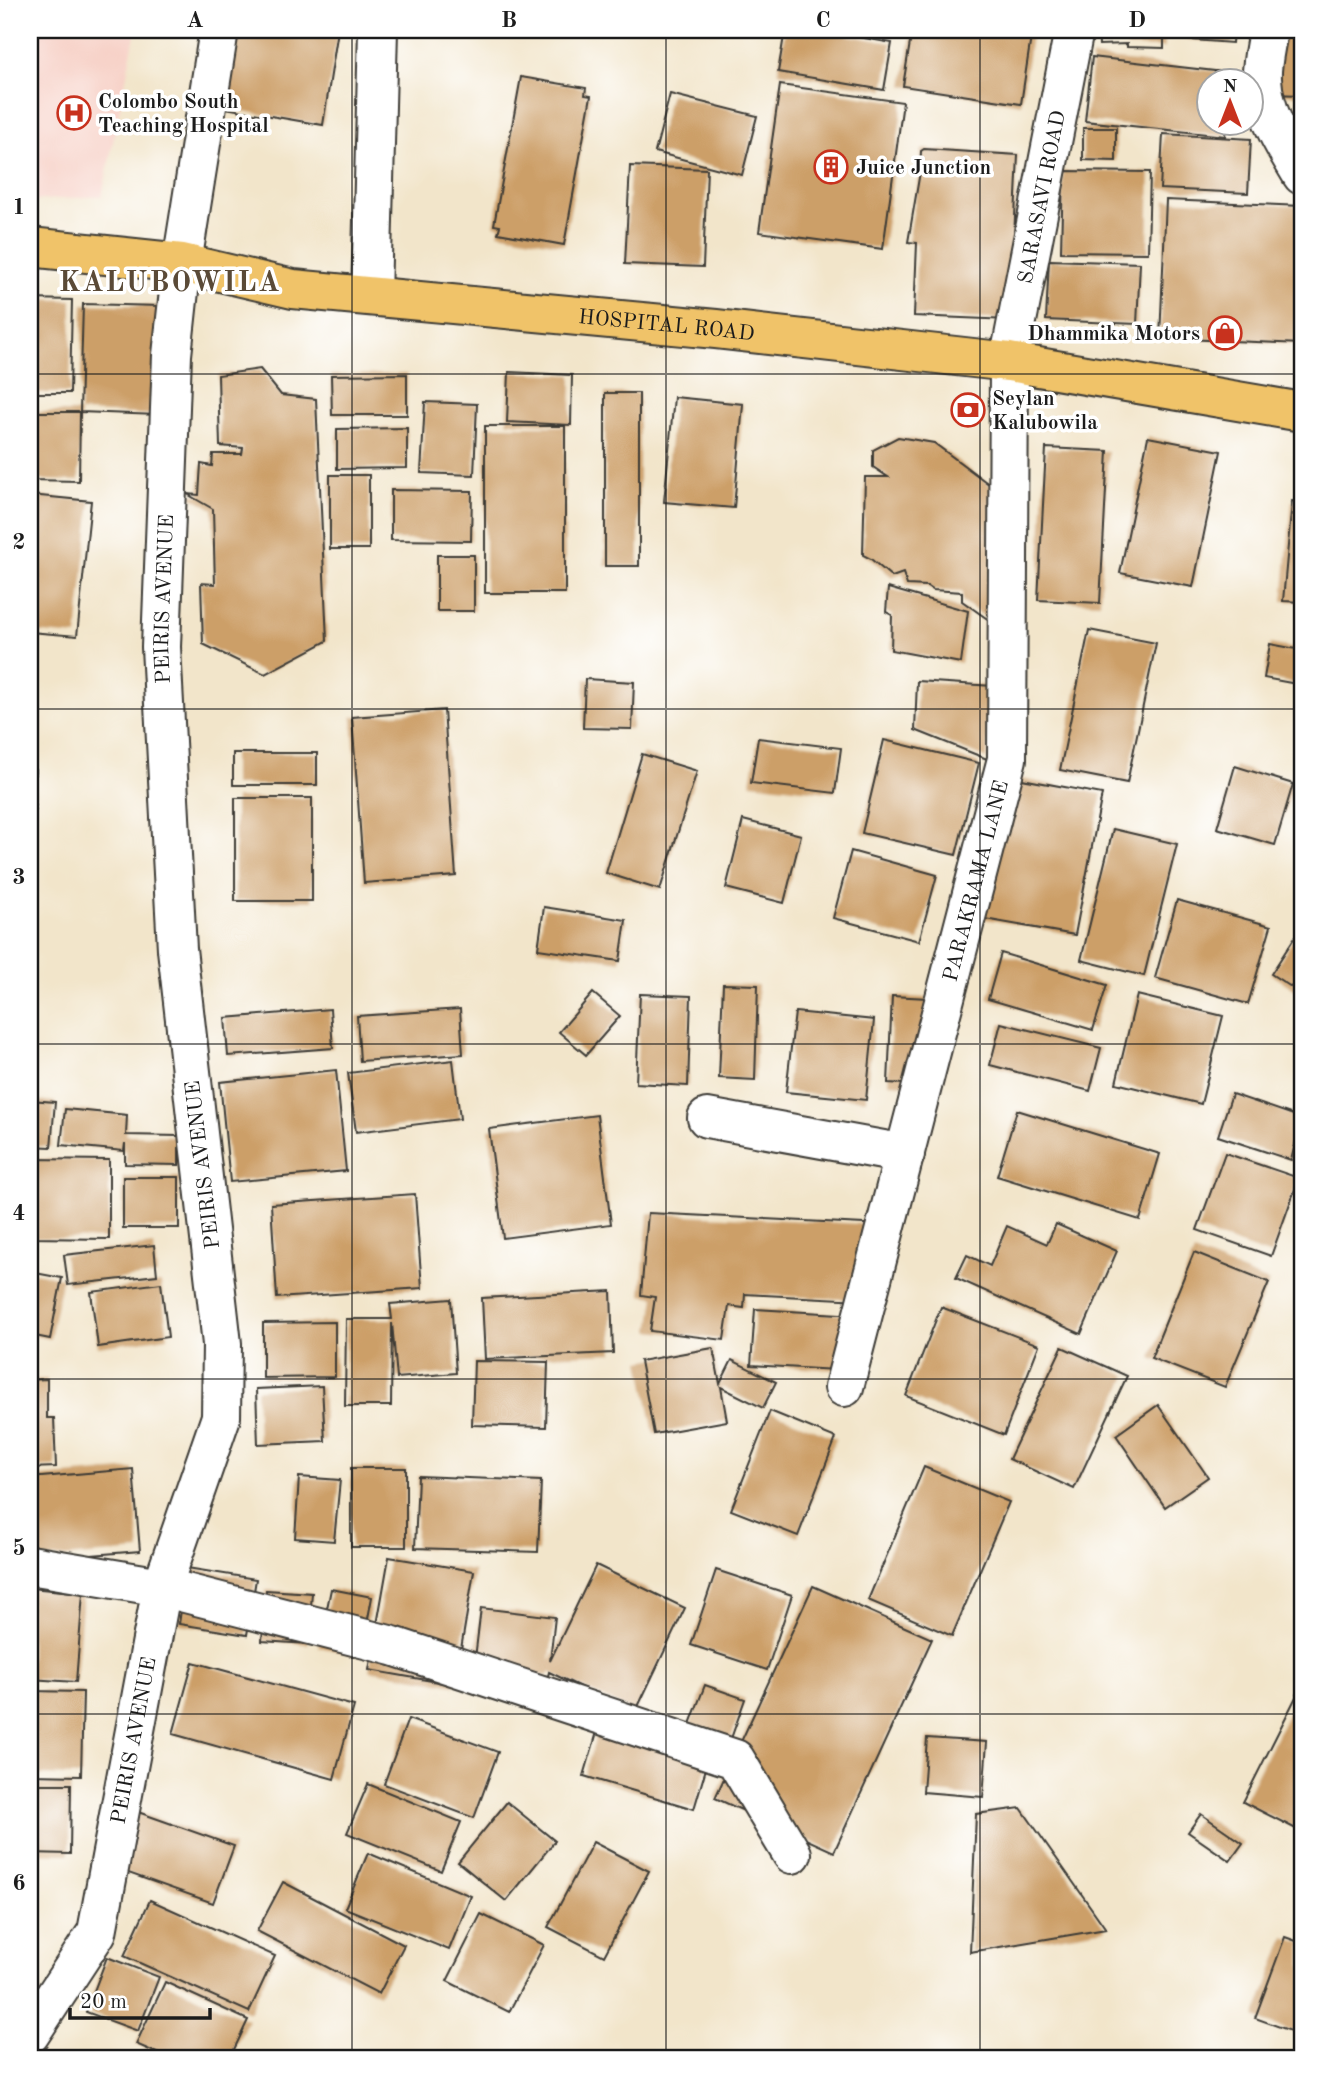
<svg xmlns="http://www.w3.org/2000/svg" width="1332" height="2088" viewBox="0 0 1332 2088" font-family="'Old Standard TT',serif">
  <style>
    .built { fill: #f7d1c7 }
    .building { fill: #cc9f68 }
    .lines { fill: none; stroke-linecap: round; stroke-linejoin: round }
    .minor-casing { stroke: #3c3a36; stroke-width: 42 }
    .major-casing { stroke: #3c3a36; stroke-width: 42 }
    .minor { stroke: #fff; stroke-width: 38 }
    .major { stroke: #f0c369; stroke-width: 38 }
    .grid { fill: none; stroke: #1c1c1c; stroke-width: 2; stroke-opacity: 0.55 }
    .labels { text-anchor: middle; stroke-width: 7; stroke-linejoin: round; paint-order: stroke }
    .poi-label { font-size: 21px; font-weight: bold; fill: #1c1c1c; stroke: #fff; text-anchor: start }
    .street-label { font-size: 21px; fill: #1c1c1c; stroke: #fff }
    .district-label { font-size: 28px; font-weight: bold; letter-spacing: 2px; fill: #5a4a37; stroke: #fff }
    .neatline { fill: none; stroke: #1c1c1c; stroke-width: 2.5 }
    .grid-label { font-size: 23px; text-anchor: middle; font-weight: bold; fill: #1c1c1c }
  </style>
  <rect width="100%" height="100%" fill="#fff"/>
  <filter id="ink" filterUnits="userSpaceOnUse"><feTurbulence type="fractalNoise" baseFrequency=".0143" numOctaves="2"/><feDisplacementMap in="SourceGraphic" scale="14" xChannelSelector="R" yChannelSelector="G"/><feConvolveMatrix kernelMatrix="1 2 1 2 8 2 1 2 1" color-interpolation-filters="sRGB"/></filter>
  <filter id="wash" filterUnits="userSpaceOnUse"><feTurbulence type="fractalNoise" baseFrequency=".00686" numOctaves="4" result="noise"/><feDisplacementMap in="SourceGraphic" scale="28" xChannelSelector="R" yChannelSelector="G"/><feGaussianBlur stdDeviation="1.57" result="paint"/><feColorMatrix in="noise" values="0 0 0 0 0 0 0 0 0 0 0 0 0 0 0 0 0 1.4 0 .05"/><feComposite in="paint" operator="in"/></filter>
  <g filter="url(#wash)">
    <rect width="100%" height="100%" fill="#f2e5ca"/>
    <polygon class="built" points="30,30 136,30 102,196 30,201"/>
    <g id="blocks">
      <g class="building">
        <polygon points="238,30 338,30 323,125 225,108"/>
        <polygon points="785,30 830,30 830,32 892,43 884,90 778,72"/>
        <polygon points="912,30 1032,30 1021,104 903,86"/>
        <polygon points="1098,30 1164,30 1164,48 1127,47 1127,44 1099,45"/>
        <polygon points="1168,30 1233,30 1232,43 1167,38"/>
        <polygon points="1274,30 1302,30 1302,95 1271,94"/>
        <polygon points="1092,57 1232,73 1232,80 1210,80 1210,122 1227,122 1225,136 1085,121"/>
        <polygon points="521,77 586,88 585,95 591,96 564,245 498,233 500,226 494,225"/>
        <polygon points="780,85 903,102 883,249 759,232"/>
        <polygon points="670,94 757,116 742,175 655,152"/>
        <polygon points="1083,128 1116,128 1116,161 1083,160"/>
        <polygon points="1163,134 1251,139 1248,193 1160,189"/>
        <polygon points="924,149 1018,155 1010,320 914,316 917,243 908,242 920,172 921,151"/>
        <polygon points="630,166 707,169 703,267 625,264"/>
        <polygon points="1063,171 1150,172 1148,253 1061,252"/>
        <polygon points="1166,200 1302,206 1302,344 1160,338"/>
        <polygon points="1049,260 1140,263 1137,324 1046,320"/>
        <polygon points="30,299 72,300 70,393 30,393"/>
        <polygon points="83,304 161,306 158,415 80,412"/>
        <polygon points="260,369 281,395 316,399 327,641 265,674 203,644 201,583 215,584 213,509 187,494 199,495 201,464 212,466 213,454 242,454 243,448 220,446 218,375"/>
        <polygon points="509,372 572,375 571,425 507,422"/>
        <polygon points="407,374 407,415 332,415 331,375"/>
        <rect x="605" y="393" width="34" height="173"/>
        <polygon points="674,397 743,404 734,508 664,502"/>
        <polygon points="425,402 477,404 474,475 421,473"/>
        <polygon points="30,412 80,412 79,481 30,480"/>
        <rect x="485" y="426" width="80" height="167"/>
        <polygon points="407,428 407,468 337,469 337,429"/>
        <polygon points="898,437 934,443 998,491 1003,630 962,601 962,592 933,590 927,586 907,585 903,573 892,577 871,559 863,555 865,477 888,477 873,467 873,450"/>
        <polygon points="1148,437 1221,451 1193,587 1120,573"/>
        <polygon points="1046,448 1108,451 1100,603 1038,600"/>
        <rect x="330" y="475" width="39" height="74"/>
        <polygon points="391,490 472,491 471,541 391,540"/>
        <polygon points="30,495 91,501 77,636 30,632"/>
        <polygon points="1292,501 1302,502 1302,602 1283,601"/>
        <rect x="437" y="555" width="37" height="56"/>
        <polygon points="888,588 968,611 961,663 891,650 892,615 886,612"/>
        <polygon points="1089,630 1156,643 1127,783 1060,770"/>
        <polygon points="1270,644 1302,650 1302,685 1264,678"/>
        <polygon points="585,679 634,682 632,729 583,728"/>
        <polygon points="917,681 993,686 987,759 915,730"/>
        <polygon points="444,710 456,876 364,883 352,717"/>
        <polygon points="758,738 841,748 835,793 751,783"/>
        <polygon points="884,740 979,763 956,855 862,833"/>
        <rect x="233" y="753" width="84" height="32"/>
        <polygon points="642,754 697,771 660,890 606,873"/>
        <rect x="30" y="762" width="5" height="75"/>
        <polygon points="1235,766 1293,784 1275,845 1217,828"/>
        <polygon points="1006,776 1102,794 1075,935 979,918"/>
        <rect x="235" y="798" width="77" height="103"/>
        <polygon points="743,820 801,835 784,903 726,888"/>
        <polygon points="1113,829 1177,844 1144,976 1081,960"/>
        <polygon points="851,851 937,875 919,941 833,918"/>
        <polygon points="1177,900 1271,926 1248,1004 1155,978"/>
        <polygon points="544,907 626,920 620,961 538,949"/>
        <polygon points="1302,926 1302,994 1271,974"/>
        <polygon points="1001,953 1107,985 1093,1030 988,999"/>
        <polygon points="723,984 758,985 755,1080 719,1078"/>
        <polygon points="593,993 620,1016 586,1055 559,1032"/>
        <polygon points="640,994 691,996 688,1086 636,1083"/>
        <polygon points="1137,995 1223,1016 1201,1104 1116,1083"/>
        <polygon points="892,996 927,998 922,1085 888,1083"/>
        <polygon points="330,1009 333,1048 228,1056 225,1018"/>
        <polygon points="460,1009 463,1054 360,1061 357,1016"/>
        <polygon points="795,1012 874,1020 866,1100 786,1092"/>
        <polygon points="1001,1023 1101,1048 1090,1091 990,1065"/>
        <polygon points="453,1060 460,1119 356,1132 348,1073"/>
        <polygon points="336,1070 346,1171 230,1182 220,1082"/>
        <polygon points="1232,1094 1302,1118 1291,1160 1218,1136"/>
        <polygon points="30,1100 55,1102 51,1147 30,1146"/>
        <polygon points="65,1109 127,1115 126,1135 179,1136 179,1165 125,1164 125,1143 124,1151 61,1145"/>
        <polygon points="1017,1110 1160,1154 1140,1220 997,1176"/>
        <polygon points="597,1115 611,1224 503,1238 489,1129"/>
        <polygon points="1225,1153 1299,1178 1271,1256 1197,1230"/>
        <polygon points="30,1159 109,1160 109,1239 30,1238"/>
        <rect x="123" y="1177" width="56" height="51"/>
        <polygon points="415,1194 422,1288 277,1298 271,1204"/>
        <polygon points="648,1213 884,1225 881,1301 745,1294 744,1308 729,1306 724,1340 650,1331 655,1297 641,1295"/>
        <polygon points="1056,1224 1117,1251 1081,1334 956,1278 967,1255 990,1266 1007,1226 1047,1244"/>
        <polygon points="154,1245 157,1275 68,1285 64,1255"/>
        <polygon points="1194,1252 1269,1282 1225,1387 1151,1358"/>
        <polygon points="30,1272 62,1278 50,1339 30,1335"/>
        <polygon points="161,1283 168,1337 98,1347 91,1292"/>
        <polygon points="611,1291 613,1353 485,1359 482,1298"/>
        <polygon points="451,1299 456,1373 397,1378 392,1323 391,1406 345,1406 346,1319 392,1319 390,1304"/>
        <polygon points="941,1307 1039,1345 1004,1435 906,1396"/>
        <polygon points="755,1309 856,1315 853,1371 751,1365"/>
        <polygon points="335,1322 335,1377 263,1378 263,1323"/>
        <polygon points="1062,1347 1127,1376 1074,1489 1009,1459"/>
        <polygon points="713,1348 720,1384 732,1360 776,1382 763,1408 721,1387 727,1421 654,1434 640,1361"/>
        <polygon points="474,1361 548,1362 546,1427 472,1425"/>
        <polygon points="47,1379 47,1418 54,1418 56,1467 30,1468 30,1380"/>
        <polygon points="322,1386 325,1441 258,1444 256,1389"/>
        <polygon points="1158,1405 1208,1477 1165,1507 1116,1435"/>
        <polygon points="770,1411 836,1438 798,1536 731,1510"/>
        <polygon points="924,1467 1009,1502 952,1636 868,1600"/>
        <rect x="351" y="1468" width="55" height="79"/>
        <polygon points="133,1469 140,1551 30,1560 30,1478"/>
        <polygon points="418,1476 541,1481 538,1552 415,1548"/>
        <polygon points="299,1477 340,1480 334,1541 295,1538"/>
        <polygon points="389,1557 474,1571 455,1685 369,1670"/>
        <polygon points="596,1565 685,1608 635,1713 549,1672 548,1676 474,1667 481,1608 555,1617 550,1661"/>
        <polygon points="187,1568 256,1579 247,1635 179,1624"/>
        <polygon points="716,1570 792,1595 767,1670 691,1645"/>
        <polygon points="813,1586 932,1639 834,1852 715,1798"/>
        <polygon points="30,1588 83,1593 76,1682 30,1679"/>
        <polygon points="331,1589 372,1597 361,1656 319,1647"/>
        <polygon points="266,1590 312,1593 308,1644 262,1641"/>
        <polygon points="193,1662 354,1706 334,1779 173,1734"/>
        <polygon points="705,1685 745,1699 728,1747 687,1732"/>
        <polygon points="1302,1685 1302,1832 1243,1802"/>
        <polygon points="30,1691 83,1692 81,1776 30,1775"/>
        <polygon points="408,1719 498,1752 474,1818 384,1784"/>
        <polygon points="600,1722 710,1755 694,1809 584,1776"/>
        <polygon points="927,1738 987,1742 983,1797 923,1792"/>
        <polygon points="30,1784 71,1784 70,1854 30,1853"/>
        <polygon points="368,1784 461,1822 441,1871 347,1833"/>
        <polygon points="507,1802 555,1841 506,1901 458,1862"/>
        <polygon points="1021,1808 1106,1929 970,1952 976,1814"/>
        <polygon points="138,1812 234,1846 213,1903 117,1869"/>
        <polygon points="1201,1814 1243,1843 1230,1861 1188,1832"/>
        <polygon points="593,1842 649,1871 604,1956 548,1927"/>
        <polygon points="368,1853 471,1896 449,1950 345,1908"/>
        <polygon points="283,1882 404,1945 379,1994 257,1931"/>
        <polygon points="150,1900 275,1956 249,2012 124,1956"/>
        <polygon points="481,1914 544,1945 509,2012 447,1981"/>
        <polygon points="1285,1937 1302,1943 1302,2035 1255,2018"/>
        <polygon points="107,1957 159,1977 138,2031 86,2012"/>
        <polygon points="165,1982 248,2020 230,2058 168,2058 136,2044"/>
      </g>
    </g>
  </g>
  <g filter="url(#ink)">
    <use href="#blocks" fill-opacity="0" stroke="#3c3a36" stroke-width="2"/>
    <g class="lines">
      <defs>
        <g id="minor">
          <path d="M1268,30C1266,46 1261,63 1262,79C1264,115 1285,146 1302,175"/>
          <polyline points="371,296 378,30"/>
          <polyline points="707,1118 905,1154"/>
          <path id="s1" d="M844,1387L1007,759L1009,362L1074,30"/>
          <polyline points="30,1565 162,1587 393,1646 735,1759 792,1854"/>
          <path id="s2" d="M30,2034L97,1932L162,1587L221,1417L222,1344L177,949L161,647L172,355L182,263L219,30"/>
        </g>
        <g id="major">
          <path id="s3" d="M30,247L182,263L293,289L716,329L1009,362L1302,412"/>
        </g>
      </defs>
      <use href="#minor" class="minor-casing"/>
      <use href="#major" class="major-casing"/>
      <use href="#minor" class="minor"/>
      <use href="#major" class="major"/>
    </g>
  </g>
  <path class="grid" d="M352,30V2058M666,30V2058M980,30V2058M30,374H1302M30,709H1302M30,1044H1302M30,1379H1302M30,1714H1302"/>
  <defs>
    <symbol id="hospital-ring" viewBox="-11 -11 22 22"><circle r="9.5" fill="#fff" stroke="#c8321e" stroke-width="1.5"/><path d="M-5-5h3v3.5h4V-5h3V5h-3V1.5h-4V5h-3Z" fill="#c8321e"/></symbol>
    <symbol id="building-ring" viewBox="-11 -11 22 22"><circle r="9.5" fill="#fff" stroke="#c8321e" stroke-width="1.5"/><path d="M-4-6H4V6H1V3H-1V6H-4ZM-2.5-4.3h1.7v1.8h-1.7ZM.8-4.3h1.7v1.8H.8ZM-2.5-1h1.7V.8h-1.7ZM.8-1h1.7V.8H.8Z" fill="#c8321e"/></symbol>
    <symbol id="shop-ring" viewBox="-11 -11 22 22"><circle r="9.5" fill="#fff" stroke="#c8321e" stroke-width="1.5"/><path d="M-5-2.5h2.3a2.7 3.5 0 0 1 5.4 0H5L5.5 6h-11ZM-1.5-2.5h3a1.5 2.3 0 0 0-3 0Z" fill="#c8321e"/></symbol>
    <symbol id="bank-ring" viewBox="-11 -11 22 22"><circle r="9.5" fill="#fff" stroke="#c8321e" stroke-width="1.5"/><path d="M-6-4H6V4H-6ZM0-2.3a2.3 2.3 0 1 0 0 4.6a2.3 2.3 0 1 0 0-4.6Z" fill="#c8321e"/></symbol>
  </defs>
  <g fill-rule="evenodd">
    <use href="#hospital-ring" x="55" y="94" width="38" height="38"/>
    <use href="#building-ring" x="812" y="148" width="38" height="38"/>
    <use href="#shop-ring" x="1206" y="314" width="38" height="38"/>
    <use href="#bank-ring" x="949" y="391" width="38" height="38"/>
  </g>
  <g class="labels">
    <g class="poi-label">
      <text x="98" y="108">Colombo South<tspan x="98" dy="24">Teaching Hospital</tspan></text>
      <text x="856" y="174">Juice Junction</text>
      <text x="1200" y="340" text-anchor="end">Dhammika Motors</text>
      <text x="992" y="405">Seylan<tspan x="992" dy="24">Kalubowila</tspan></text>
    </g>
    <g class="street-label">
      <text dy="7" stroke="none"><textPath href="#s1" startOffset="1214">SARASAVI ROAD</textPath></text>
      <text dy="7" stroke="none"><textPath href="#s3" startOffset="642">HOSPITAL ROAD</textPath></text>
      <text dy="7" stroke="none"><textPath href="#s2" startOffset="1474">PEIRIS AVENUE</textPath></text>
      <text dy="7" stroke="none"><textPath href="#s1" startOffset="523">PARAKRAMA LANE</textPath></text>
      <text transform="translate(202 1165) rotate(-97)" y="7">PEIRIS AVENUE</text>
      <text dy="7" stroke="none"><textPath href="#s2" startOffset="317">PEIRIS AVENUE</textPath></text>
    </g>
    <g class="district-label">
      <text x="170" y="291">KALUBOWILA</text>
    </g>
  </g>
  <rect width="1332" height="2088" fill="none" stroke="#fff" stroke-width="77"/>
  <g transform="translate(1230 102)"><circle r="33" fill="#ffffff" stroke="#a4a4a4" stroke-width="2"/>
  <path d="M0-5L12 26L0 18L-12 26Z" fill="#c8321e"/>
  <text y="-10" font-size="19" font-weight="bold" text-anchor="middle" fill="#1c1c1c">N</text>
  </g>
  <path d="M70 2008v10h140v-10" fill="none" stroke="#1c1c1c" stroke-width="3.5"/>
  <text x="80" y="2008" font-size="21" fill="#1c1c1c" stroke="#ffffff" stroke-width="5" paint-order="stroke">20 m</text>
  <rect x="38" y="38" width="1256" height="2012" class="neatline"/>
  <g class="grid-label">
    <text x="195" y="27">A</text>
    <text x="509" y="27">B</text>
    <text x="823" y="27">C</text>
    <text x="1137" y="27">D</text>
    <text x="19" y="214">1</text>
    <text x="19" y="549">2</text>
    <text x="19" y="884">3</text>
    <text x="19" y="1220">4</text>
    <text x="19" y="1555">5</text>
    <text x="19" y="1890">6</text>
  </g>
</svg>
